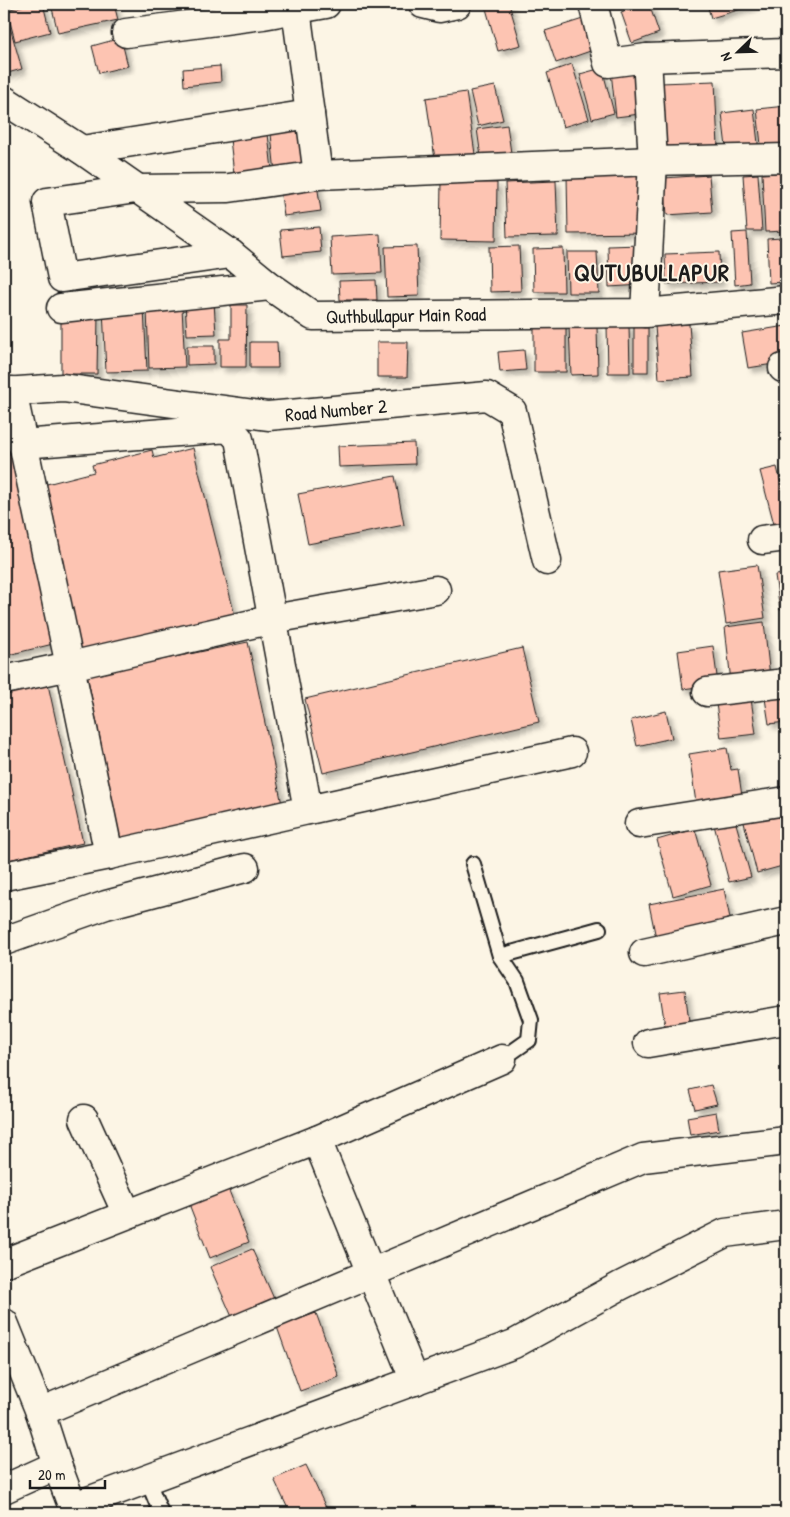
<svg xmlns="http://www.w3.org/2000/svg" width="790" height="1517" viewBox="0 0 790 1517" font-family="'Patrick Hand',sans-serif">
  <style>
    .building { fill: #fdc4b2; stroke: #1c1c1c; filter: url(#shadow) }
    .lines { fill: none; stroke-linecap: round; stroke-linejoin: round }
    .lane-casing { stroke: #1c1c1c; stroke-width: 18 }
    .street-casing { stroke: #1c1c1c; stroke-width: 31 }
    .lane { stroke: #fcf5e5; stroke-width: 14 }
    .street { stroke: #fcf5e5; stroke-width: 28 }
    .labels { text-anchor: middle; stroke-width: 4; stroke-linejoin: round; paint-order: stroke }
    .street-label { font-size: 19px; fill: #1c1c1c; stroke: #fcf5e5 }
    .district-label { font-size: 24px; font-weight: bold; letter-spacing: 1px; fill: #1c1c1c; stroke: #fcf5e5 }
  </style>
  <defs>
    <filter id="shadow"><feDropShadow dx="4.5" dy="4.5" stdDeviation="2.5" flood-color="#0004"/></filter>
  </defs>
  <rect width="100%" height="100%" fill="#fcf5e5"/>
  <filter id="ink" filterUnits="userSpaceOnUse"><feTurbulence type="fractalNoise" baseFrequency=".02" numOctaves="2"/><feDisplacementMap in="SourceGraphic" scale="10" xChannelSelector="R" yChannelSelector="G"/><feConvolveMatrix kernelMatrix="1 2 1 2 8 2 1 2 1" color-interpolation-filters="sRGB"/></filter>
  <g filter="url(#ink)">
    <g class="building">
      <polygon points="29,4 43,4 50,32 15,41 7,10"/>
      <polygon points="51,4 114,4 118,20 58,33"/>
      <polygon points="490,4 509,4 521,45 498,51 485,5"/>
      <polygon points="645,4 649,4 659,33 632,43 621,12"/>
      <polygon points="707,4 754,4 755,5 711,18"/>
      <polygon points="4,7 22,69 4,74"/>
      <polygon points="586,18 596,49 556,63 545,31"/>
      <polygon points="121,38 128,66 99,73 92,46"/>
      <polygon points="572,64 589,119 563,127 547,73"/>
      <polygon points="220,66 221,82 184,86 183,69"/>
      <polygon points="602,68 614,113 592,119 580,74"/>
      <polygon points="643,69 648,113 616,117 611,72"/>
      <polygon points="715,81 718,147 663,149 661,83"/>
      <polygon points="495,86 503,120 478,126 470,91"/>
      <polygon points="466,92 475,154 435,159 426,98"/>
      <polygon points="786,106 786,151 762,154 757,109"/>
      <polygon points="754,109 759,152 727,156 722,113"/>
      <polygon points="507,125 511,153 481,157 477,129"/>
      <polygon points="308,130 313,168 275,173 271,134"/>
      <polygon points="268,134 272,170 234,174 230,139"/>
      <polygon points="780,173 784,231 765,232 762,174"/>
      <polygon points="646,174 647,233 568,234 567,175"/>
      <polygon points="758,174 762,231 747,231 743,175"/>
      <polygon points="709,175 712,212 667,215 664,178"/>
      <polygon points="556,181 558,236 507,237 505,183"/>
      <polygon points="441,182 497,183 496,241 440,240"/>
      <polygon points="317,184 321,211 284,216 280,189"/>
      <polygon points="319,227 321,252 283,256 280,230"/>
      <polygon points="747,232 750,283 735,285 732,233"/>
      <polygon points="380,234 382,273 332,275 330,237"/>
      <polygon points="781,238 783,282 769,283 767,239"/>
      <polygon points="641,245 643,285 609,287 608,246"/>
      <polygon points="417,246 419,296 387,297 385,247"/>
      <polygon points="519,246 521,291 490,292 489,247"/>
      <polygon points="563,248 564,292 534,292 533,249"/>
      <polygon points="567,252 597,252 599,293 568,293"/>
      <polygon points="719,252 720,282 666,284 665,254"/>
      <polygon points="376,280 377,300 340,300 339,281"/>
      <polygon points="214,302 216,334 187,335 185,303"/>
      <polygon points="231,305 247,305 246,367 220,367 220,339 231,339"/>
      <polygon points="182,307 185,367 149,368 147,308"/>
      <polygon points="144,308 147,371 106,372 103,309"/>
      <polygon points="61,313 98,314 97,374 61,374"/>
      <rect x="534" y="321" width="32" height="51"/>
      <rect x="634" y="323" width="14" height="49"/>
      <polygon points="689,324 693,377 659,379 655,326"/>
      <polygon points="629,325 630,373 608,373 607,326"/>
      <polygon points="597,326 598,374 571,375 569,327"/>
      <polygon points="786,326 786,362 748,368 742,333"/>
      <polygon points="250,342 277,342 278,368 250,368"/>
      <polygon points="377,342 408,342 407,377 377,377"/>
      <polygon points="187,346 214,346 214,364 187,365"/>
      <polygon points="524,350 526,370 500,372 498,352"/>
      <polygon points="7,441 57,643 4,656 4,442"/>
      <polygon points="414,443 415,464 339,467 338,446"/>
      <polygon points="193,448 235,616 82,655 39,486 94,472 92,465 152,450 154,458"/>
      <polygon points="777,467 786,505 786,526 775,528 760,471"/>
      <polygon points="395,476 404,525 308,544 298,494"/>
      <polygon points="757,565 765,618 726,624 718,570"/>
      <polygon points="786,574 786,609 780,610 775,575"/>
      <polygon points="764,622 770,677 731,682 725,627"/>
      <polygon points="248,642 283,809 121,842 87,675"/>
      <polygon points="713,646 718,684 683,689 678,651"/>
      <polygon points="522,648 539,722 323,773 305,699"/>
      <polygon points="47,680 83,843 4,861 4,690"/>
      <polygon points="786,689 786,722 769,724 764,692"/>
      <polygon points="750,692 756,734 721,738 715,697"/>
      <polygon points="666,711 672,738 637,746 631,720"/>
      <polygon points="727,748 731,770 738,769 743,803 697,810 689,754"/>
      <polygon points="778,806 786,840 786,865 757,873 742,815"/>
      <polygon points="735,820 751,877 729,882 714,825"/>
      <polygon points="695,829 711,885 673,896 657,840"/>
      <polygon points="724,889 732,928 657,943 649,904"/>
      <polygon points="685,990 690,1029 666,1033 660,993"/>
      <polygon points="711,1085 717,1104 695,1109 690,1090"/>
      <polygon points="716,1112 719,1130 690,1135 687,1117"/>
      <polygon points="228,1188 249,1242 210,1258 189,1204"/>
      <polygon points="252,1249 275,1301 233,1319 210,1267"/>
      <polygon points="316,1313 339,1377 300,1391 277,1327"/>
      <polygon points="306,1465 328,1512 324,1513 290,1513 274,1479"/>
    </g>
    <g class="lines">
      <defs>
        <g id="lane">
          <polyline points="473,864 500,956 517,981 531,1020 529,1040 502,1059"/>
          <polyline points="500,956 599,929"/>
          <polyline points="147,1479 161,1513"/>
        </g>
        <g id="street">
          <polyline points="423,4 439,8 457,4"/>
          <polyline points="593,4 608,63 647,58 786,53"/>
          <polyline points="296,9 318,175"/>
          <polyline points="126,33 263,15 326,4"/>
          <polyline points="4,100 82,150 231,254 270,286 313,316 645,313 786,300"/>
          <polyline points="82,150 310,114"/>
          <polyline points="231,254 62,278 47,202 136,189 229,188 318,175 653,161 786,158"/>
          <polyline points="61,308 270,286"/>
          <polyline points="645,313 653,161 647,58"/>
          <polyline points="783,368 786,368"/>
          <polyline points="4,392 63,388 268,416 487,396 512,411 547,561"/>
          <polyline points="762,540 786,537"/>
          <polyline points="4,680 70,666 12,391"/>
          <polyline points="707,692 786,683"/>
          <polyline points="308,810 572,752"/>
          <polyline points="639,824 786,801"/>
          <polyline points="109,855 70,666 273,619 436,590"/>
          <polyline points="4,876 109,855 308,810 239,439 229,428 22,444"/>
          <polyline points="4,941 106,905 245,868"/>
          <polyline points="644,953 786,921"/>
          <polyline points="648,1043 786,1020"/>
          <polyline points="84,1119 127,1214"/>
          <polyline points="317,1140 502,1059"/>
          <polyline points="4,1263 317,1140 371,1273 643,1158 786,1141"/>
          <polyline points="4,1323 40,1412 57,1465 75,1513"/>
          <polyline points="40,1412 371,1273 415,1381"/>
          <polyline points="4,1489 57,1465"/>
          <polyline points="72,1507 514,1344 620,1286 725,1233 786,1225"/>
        </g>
      </defs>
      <use href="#lane" class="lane-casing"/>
      <use href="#street" class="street-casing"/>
      <use href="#lane" class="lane"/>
      <use href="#street" class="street"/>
    </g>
  </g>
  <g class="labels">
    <g class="street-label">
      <text transform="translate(406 315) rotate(-1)" y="7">Quthbullapur Main Road</text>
      <text transform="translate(336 410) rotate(-5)" y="7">Road Number 2</text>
    </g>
    <g class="district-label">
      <text x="652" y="281">QUTUBULLAPUR</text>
    </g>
  </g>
  <rect width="790" height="1517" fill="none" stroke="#fcf5e5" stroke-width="20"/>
  <rect x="10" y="10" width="770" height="1497" fill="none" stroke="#1c1c1c" stroke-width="2" filter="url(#ink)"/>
  <g transform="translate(738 52) rotate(247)" stroke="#fcf5e5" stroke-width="4" paint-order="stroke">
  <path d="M0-4L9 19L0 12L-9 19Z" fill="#1c1c1c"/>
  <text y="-8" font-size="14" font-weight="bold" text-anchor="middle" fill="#1c1c1c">N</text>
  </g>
  <path d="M30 1480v8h75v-8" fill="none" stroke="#1c1c1c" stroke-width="2.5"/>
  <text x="38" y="1480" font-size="15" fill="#1c1c1c" stroke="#fcf5e5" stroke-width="4" paint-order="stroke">20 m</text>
</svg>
